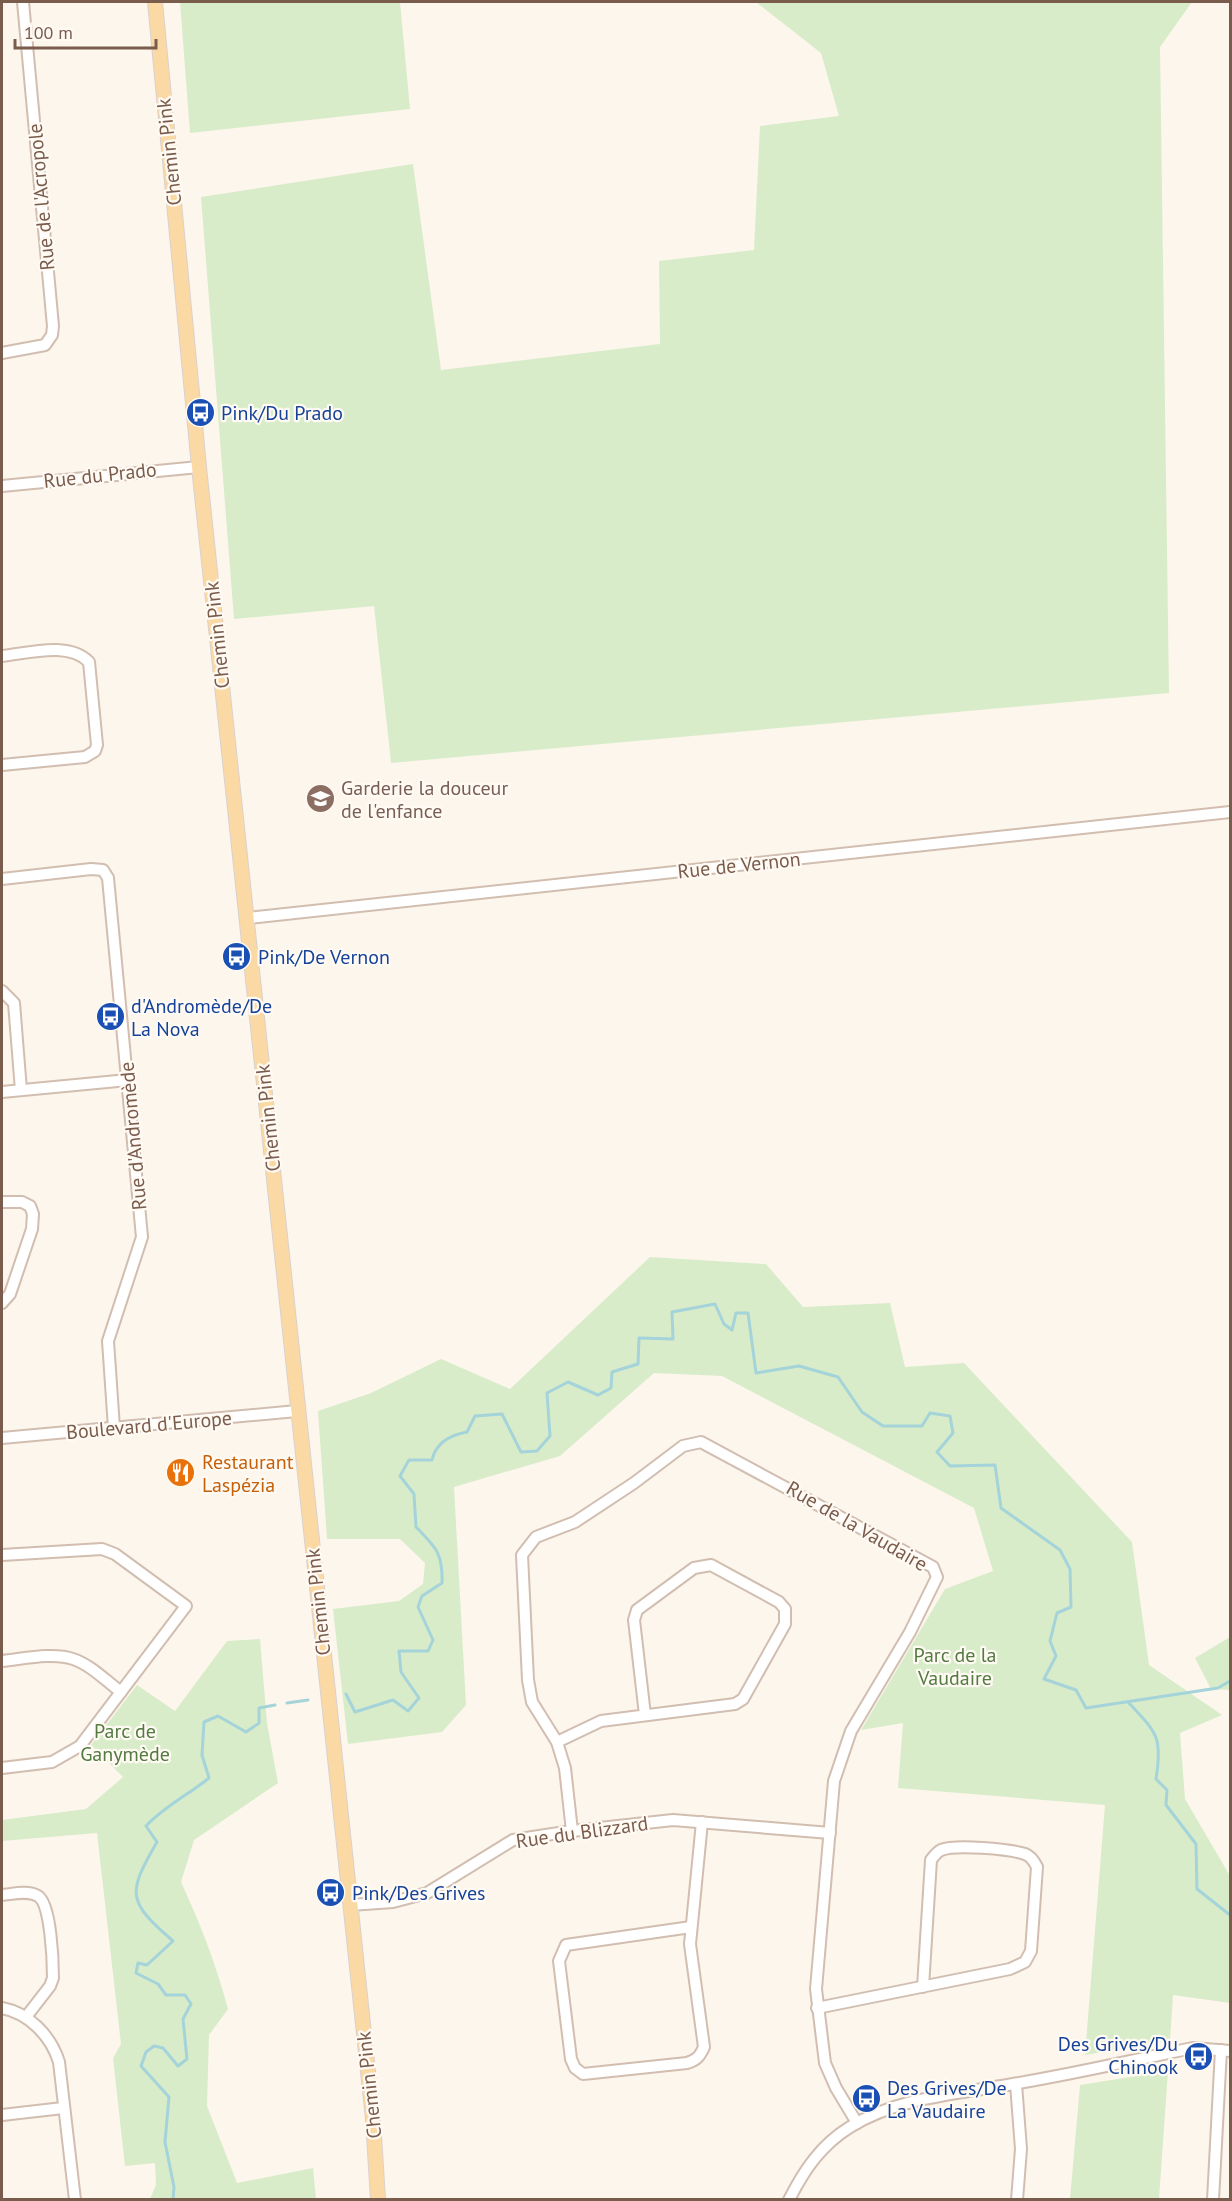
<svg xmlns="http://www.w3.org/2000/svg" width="1232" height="2201" viewBox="0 0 1232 2201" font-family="'PT Sans',sans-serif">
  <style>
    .green { fill: #d8ecc9 }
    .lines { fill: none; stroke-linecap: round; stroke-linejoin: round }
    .stream { stroke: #a5d3da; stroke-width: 3 }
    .minor-casing { stroke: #d1beb0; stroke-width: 14 }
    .major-casing { stroke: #dad1cd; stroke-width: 16 }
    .minor { stroke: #fff; stroke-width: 10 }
    .major { stroke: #fbd9a5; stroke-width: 14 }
    .labels { text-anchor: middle; stroke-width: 4.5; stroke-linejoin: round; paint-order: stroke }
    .street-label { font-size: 20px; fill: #7a5c4d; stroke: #fffaf3 }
    .transit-label { font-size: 20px; fill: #164399; stroke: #fffaf3; text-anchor: start }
    .education-label { font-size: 20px; fill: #785e54; stroke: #fffaf3; text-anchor: start }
    .food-label { font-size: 20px; fill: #c56008; stroke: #fffaf3; text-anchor: start }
    .park-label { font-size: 20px; fill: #537a41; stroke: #fffaf3 }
  </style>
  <rect width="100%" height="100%" fill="#fdf6ec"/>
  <g class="green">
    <polygon points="180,2 400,2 410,109 190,133"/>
    <polygon points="756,2 1192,2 1160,47 1169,693 391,763 374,606 234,619 201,197 413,164 441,370 660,344 659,261 754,250 760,126 839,116 821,53"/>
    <polygon points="650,1257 766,1264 803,1307 890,1303 905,1367 964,1363 1132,1542 1149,1665 1222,1715 1180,1733 1185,1799 1230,1876 1230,2003 1173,1995 1170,2040 1085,2055 1105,1805 898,1788 903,1723 861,1730 945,1589 993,1571 974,1508 722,1376 654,1373 560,1456 454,1487 466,1705 442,1732 348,1744 333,1609 399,1601 423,1584 425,1563 400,1539 327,1539 318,1411 371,1393 441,1359 510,1389"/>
    <polygon points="1230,1637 1230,1690 1211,1689 1195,1658"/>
    <path d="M260,1639L267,1723L278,1783L194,1840L181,1882C200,1923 216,1964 228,2009L209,2035L207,2106L237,2183L313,2168L316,2199H150L156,2185L155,2163L125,2166L113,2058L121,2044L97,1833L2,1841V1820L86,1809L123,1777L91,1745L137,1685L175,1711L227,1641Z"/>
    <polygon points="1168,2071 1159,2199 1070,2199 1080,2085"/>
  </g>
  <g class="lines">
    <g class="stream">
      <path d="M346,1694L355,1712L393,1700L408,1711L419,1698L401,1672L399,1651H428L433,1640L418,1607L422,1596L442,1583C443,1554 436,1547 416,1527L414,1494L400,1476L409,1460H432C436,1442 450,1435 467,1432L475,1416L502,1414L521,1452L537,1451L550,1436L547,1393L568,1382L598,1395L611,1388L612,1372L638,1364L639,1338L673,1339L672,1312L715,1304L724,1324L732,1330L736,1313H748L756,1373L799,1366L838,1377L862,1412L883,1426H922L930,1413L950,1416L953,1433L937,1452L950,1466L995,1465L1001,1508L1060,1550L1070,1569L1071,1607L1057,1613L1050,1641L1056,1656L1044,1679L1076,1690L1086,1708L1218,1688L1230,1681"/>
      <path d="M1128,1702C1156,1732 1163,1736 1156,1779L1167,1790L1166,1805L1196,1844L1197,1889L1230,1915"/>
      <polyline points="287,1703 308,1700"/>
      <path d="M173,2200L174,2187L165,2142L169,2097L141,2066L146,2052L154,2046L163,2048L178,2066L187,2059L183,2019L191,2004L185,1995H166L158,1984L136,1973L138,1963L147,1965L173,1941C127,1901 127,1894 157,1842L146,1826C165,1806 188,1795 209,1778L202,1755L204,1722L218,1716L246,1732L259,1723V1708L275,1705"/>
    </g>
    <defs>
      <g id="minor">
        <polyline points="2,353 45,345 52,335 53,326 23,2"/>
        <polyline points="2,486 199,467"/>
        <path d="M2,656C29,653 69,641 89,662L97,745L95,751L85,757L2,765"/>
        <polyline points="2,879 91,869 103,870 108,878 142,1237 108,1341 114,1428"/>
        <polyline points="248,918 1230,812"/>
        <polyline points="2,991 14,1003 21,1090"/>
        <polyline points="2,1092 128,1080"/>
        <polyline points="2,1202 22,1202 30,1206 33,1214 32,1229 10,1294 2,1303"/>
        <polyline points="2,1438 297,1411"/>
        <polyline points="2,1555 102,1549 115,1554 186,1606 80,1746 52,1762 2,1768"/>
        <path d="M2,1661C23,1659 53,1652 73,1659C91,1665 106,1681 121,1692"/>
        <polyline points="557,1742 601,1721 735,1704 743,1699 785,1624 785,1609 779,1602 711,1565 694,1568 637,1610 634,1620 645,1715"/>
        <polyline points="572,1831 565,1768 557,1742 532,1702 528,1680 522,1555 536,1537 575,1522 634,1483 683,1446 701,1442 933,1567 937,1577 910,1632 851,1731 834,1781 816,1989 825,2063 836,2088 857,2123"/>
        <path d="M2,1895C13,1894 28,1890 38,1896C51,1904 53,1962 53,1978L50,1986L26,2017"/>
        <polyline points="350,1905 393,1902 427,1893 513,1840 572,1831 673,1820 830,1833"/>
        <path d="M691,1927L566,1945L559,1961L571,2059L575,2068L583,2074L687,2063C697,2060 700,2056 704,2047L690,1944L702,1822"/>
        <path d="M2,2008C29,2013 51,2036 59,2062L75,2200"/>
        <path d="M817,2008L1010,1969L1025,1962L1031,1951L1037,1867C1034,1861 1031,1856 1025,1854C1009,1849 956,1844 941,1850C937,1852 934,1856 931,1860L923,1987"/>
        <polyline points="1016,2084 1021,2149 1017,2200"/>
        <polyline points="2,2115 63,2108"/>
        <path d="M789,2200C804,2170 821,2145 850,2127C898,2097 959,2094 1013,2084C1074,2074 1133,2060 1193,2048L1230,2051"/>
        <polyline points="1213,2200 1221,2050"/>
      </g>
      <polyline id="major" points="155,2 199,467 373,2119 378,2200"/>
    </defs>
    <use href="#minor" class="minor-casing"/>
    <use href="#major" class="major-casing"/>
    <use href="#minor" class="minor"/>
    <use href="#major" class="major"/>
  </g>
  <defs>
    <symbol id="bus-disc" viewBox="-11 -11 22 22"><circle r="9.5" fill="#1a4fb4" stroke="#fffaf3"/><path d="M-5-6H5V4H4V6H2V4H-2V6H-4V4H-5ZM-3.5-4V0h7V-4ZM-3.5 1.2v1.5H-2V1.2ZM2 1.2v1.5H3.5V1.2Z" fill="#fff"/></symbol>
    <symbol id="school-disc" viewBox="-11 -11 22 22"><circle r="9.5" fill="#8d6e63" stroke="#fffaf3"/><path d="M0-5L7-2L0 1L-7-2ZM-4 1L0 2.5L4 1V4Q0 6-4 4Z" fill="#fff"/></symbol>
    <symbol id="restaurant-disc" viewBox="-11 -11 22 22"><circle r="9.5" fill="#e8710a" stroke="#fffaf3"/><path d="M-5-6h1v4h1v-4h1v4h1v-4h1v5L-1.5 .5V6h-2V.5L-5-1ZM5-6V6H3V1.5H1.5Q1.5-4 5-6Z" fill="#fff"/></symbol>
  </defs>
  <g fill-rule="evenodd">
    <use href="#bus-disc" x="184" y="396" width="33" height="33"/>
    <use href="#school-disc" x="304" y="782" width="33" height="33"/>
    <use href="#bus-disc" x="220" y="940" width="33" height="33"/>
    <use href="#bus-disc" x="94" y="1000" width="33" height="33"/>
    <use href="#restaurant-disc" x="164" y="1456" width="33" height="33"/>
    <use href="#bus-disc" x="314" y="1876" width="33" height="33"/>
    <use href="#bus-disc" x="1182" y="2040" width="33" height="33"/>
    <use href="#bus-disc" x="850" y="2082" width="33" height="33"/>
  </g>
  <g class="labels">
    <g class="street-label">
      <text transform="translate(169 152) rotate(-96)" y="7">Chemin Pink</text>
      <text transform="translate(41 197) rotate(-95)" y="7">Rue de l'Acropole</text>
      <text transform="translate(100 475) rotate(-6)" y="7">Rue du Prado</text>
      <text transform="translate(217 635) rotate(-96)" y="7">Chemin Pink</text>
      <text transform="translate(739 865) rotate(-6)" y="7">Rue de Vernon</text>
      <text transform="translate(268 1118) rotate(-96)" y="7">Chemin Pink</text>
      <text transform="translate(133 1136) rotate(-95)" y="7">Rue d'Andromède</text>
      <text transform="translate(149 1425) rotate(-5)" y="7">Boulevard d'Europe</text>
      <text transform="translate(857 1526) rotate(30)" y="7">Rue de la Vaudaire</text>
      <text transform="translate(318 1602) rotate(-96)" y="7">Chemin Pink</text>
      <text transform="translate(582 1832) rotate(-8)" y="7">Rue du Blizzard</text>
      <text transform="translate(369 2085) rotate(-96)" y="7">Chemin Pink</text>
    </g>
    <g class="transit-label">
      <text x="221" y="420">Pink/Du Prado</text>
      <text x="258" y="964">Pink/De Vernon</text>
      <text x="131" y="1013">d'Andromède/De<tspan x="131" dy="23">La Nova</tspan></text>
      <text x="352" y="1900">Pink/Des Grives</text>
      <text x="1178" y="2051" text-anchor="end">Des Grives/Du<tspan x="1178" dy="23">Chinook</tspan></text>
      <text x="887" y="2095">Des Grives/De<tspan x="887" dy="23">La Vaudaire</tspan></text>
    </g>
    <g class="education-label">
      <text x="341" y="795">Garderie la douceur<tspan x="341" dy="23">de l'enfance</tspan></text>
    </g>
    <g class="food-label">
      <text x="202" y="1469">Restaurant<tspan x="202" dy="23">Laspézia</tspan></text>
    </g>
    <g class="park-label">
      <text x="955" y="1662">Parc de la<tspan x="955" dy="23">Vaudaire</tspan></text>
      <text x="125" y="1738">Parc de<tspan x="125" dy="23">Ganymède</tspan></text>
    </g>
  </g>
  <rect width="1232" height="2201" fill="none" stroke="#7a5c4d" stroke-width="6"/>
  <path d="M15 39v9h141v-9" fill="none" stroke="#7a5c4d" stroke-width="3"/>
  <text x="24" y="39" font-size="18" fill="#7a5c4d" stroke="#fffaf3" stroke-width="4.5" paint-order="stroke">100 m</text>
</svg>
